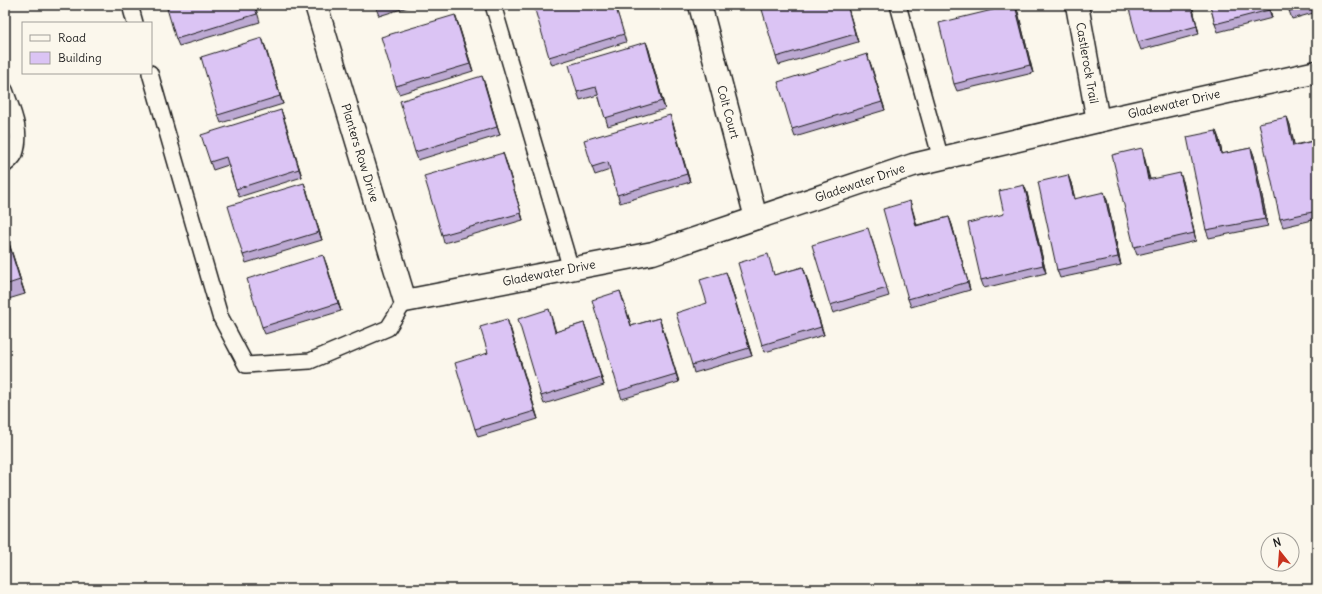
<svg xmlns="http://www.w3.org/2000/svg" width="1322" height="594" viewBox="0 0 1322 594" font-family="Delius,sans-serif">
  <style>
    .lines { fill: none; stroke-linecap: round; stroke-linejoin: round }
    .service-casing { stroke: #1c1c1c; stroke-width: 18 }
    .minor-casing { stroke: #1c1c1c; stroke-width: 25 }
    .service { stroke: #fbf7ec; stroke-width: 15 }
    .minor { stroke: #fbf7ec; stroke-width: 22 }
    .wall { fill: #bca9d2; stroke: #1c1c1c }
    .shaded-wall { fill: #9989ab; stroke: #1c1c1c }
    .building { fill: #dbc4f4; stroke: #1c1c1c }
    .labels { text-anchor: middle; stroke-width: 4; stroke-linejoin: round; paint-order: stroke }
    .street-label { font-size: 12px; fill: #1c1c1c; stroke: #fbf7ec }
  </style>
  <rect width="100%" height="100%" fill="#fbf7ec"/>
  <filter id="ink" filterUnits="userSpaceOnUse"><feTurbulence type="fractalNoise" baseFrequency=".025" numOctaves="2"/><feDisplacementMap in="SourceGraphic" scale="8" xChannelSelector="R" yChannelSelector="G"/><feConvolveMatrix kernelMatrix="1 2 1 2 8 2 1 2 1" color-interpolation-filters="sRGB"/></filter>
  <g filter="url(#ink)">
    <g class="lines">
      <defs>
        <g id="service">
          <polyline points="130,5 135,23"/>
          <polyline points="493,5 571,269"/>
          <polyline points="898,5 941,159"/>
          <polyline points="150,73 220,316 246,365 310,361 388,328 405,301"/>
          <path d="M5,90C12,110 23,132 15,154C14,158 8,162 5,165"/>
        </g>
        <g id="minor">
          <polyline points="316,5 405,301 653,253 913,165 1098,121 1317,72"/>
          <polyline points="700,5 756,218"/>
          <polyline points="1077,5 1098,121"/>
        </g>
      </defs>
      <use href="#service" class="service-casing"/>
      <use href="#minor" class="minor-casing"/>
      <use href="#service" class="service"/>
      <use href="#minor" class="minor"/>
    </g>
    <g class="wall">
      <polygon points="255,5 260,22 179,46 176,39"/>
      <polygon points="375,5 414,5 379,16"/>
      <polygon points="550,5 615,5 626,42 552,65 549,57"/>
      <polygon points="847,5 858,42 779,65 776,57"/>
      <polygon points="1192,5 1199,34 1141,50 1138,42"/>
      <polygon points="1210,5 1269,5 1272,18 1218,32 1215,24"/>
      <polygon points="1287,5 1317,5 1317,12 1292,19"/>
      <polygon points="1018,12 1033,73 957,91 954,84"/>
      <polygon points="458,23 473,71 399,94 396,86"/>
      <polygon points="646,42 649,50 665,109 608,126 598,95 580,100 577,92"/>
      <polygon points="265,46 283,104 221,123 218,115"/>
      <polygon points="870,62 885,110 795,137 792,129"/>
      <polygon points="485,84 500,135 418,160 415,152"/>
      <polygon points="281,110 302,177 239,197 228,165 213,170 210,162"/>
      <polygon points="1287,117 1290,125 1294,145 1317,140 1317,219 1283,227 1280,219"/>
      <polygon points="673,123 690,182 620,203 610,170 595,175 592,167"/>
      <polygon points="1216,131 1219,139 1222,154 1251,148 1254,156 1268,226 1209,238 1206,230"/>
      <polygon points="1144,156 1150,179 1183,181 1196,241 1137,255 1134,247"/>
      <polygon points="506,161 523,220 444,243 442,235"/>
      <polygon points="1068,175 1071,183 1075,199 1107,200 1121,265 1060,278 1057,270"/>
      <polygon points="304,183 322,240 246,263 243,255"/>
      <polygon points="1024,185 1027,193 1046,273 984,288 981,280 1004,214"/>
      <polygon points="910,201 917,225 949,217 952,225 970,290 911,307 908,299"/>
      <polygon points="5,230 25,294 5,300"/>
      <polygon points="871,236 889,296 833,313 830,305"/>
      <polygon points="770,262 774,275 803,267 824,335 765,352 762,345"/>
      <polygon points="326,263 341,311 265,334 262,327"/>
      <polygon points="729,280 752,356 694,373 692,365 707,303"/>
      <polygon points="620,291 631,326 659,318 679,382 622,399 619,391"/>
      <polygon points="549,309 556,332 584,323 604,385 544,404 541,396"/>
      <polygon points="510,327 538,419 478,437 475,429 488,353"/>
    </g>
    <g class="shaded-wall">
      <polygon points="847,5 858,42 855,34"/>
      <polygon points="1015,5 1018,12 1033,73 1030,65"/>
      <polygon points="1191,5 1192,5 1199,34 1197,26"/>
      <polygon points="1268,5 1269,5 1272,18 1269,10"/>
      <polygon points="455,15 458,23 473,71 470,64"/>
      <polygon points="262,38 265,46 283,104 280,96"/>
      <polygon points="646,42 649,50 665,109 662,101"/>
      <polygon points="867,54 870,62 885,110 882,102"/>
      <polygon points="482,76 485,84 500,135 497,127"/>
      <polygon points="281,110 284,118 302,177 299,169"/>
      <polygon points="670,115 673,123 690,182 687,174"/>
      <polygon points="1287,117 1290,125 1296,153 1293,146"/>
      <polygon points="1216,131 1219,139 1224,162 1221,154"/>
      <polygon points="1142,148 1144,156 1151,188 1148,180"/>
      <polygon points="1251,148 1254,156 1268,226 1265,219"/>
      <polygon points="503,153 506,161 523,220 521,213"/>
      <polygon points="1180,173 1183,181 1196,241 1194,233"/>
      <polygon points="1068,175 1071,183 1077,207 1074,199"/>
      <polygon points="304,183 307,191 322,240 319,232"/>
      <polygon points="1024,185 1027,193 1046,273 1043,265"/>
      <polygon points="1104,192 1107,200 1121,265 1118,257"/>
      <polygon points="910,201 912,209 919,234 916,226"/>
      <polygon points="949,217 952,225 970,290 968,282"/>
      <polygon points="5,230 6,234 25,294 20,280 5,232"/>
      <polygon points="323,255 326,263 341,311 338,303"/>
      <polygon points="803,267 806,275 824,335 821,327"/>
      <polygon points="726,272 729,280 752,356 749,348"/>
      <polygon points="620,291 623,299 634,334 631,326"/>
      <polygon points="659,318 662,326 679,382 676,374"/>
      <polygon points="507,319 510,327 538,419 535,411"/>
      <polygon points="584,323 587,331 604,385 601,377"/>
    </g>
    <g class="building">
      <polygon points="166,5 254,5 257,14 176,39"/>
      <polygon points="375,5 384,5 376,8"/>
      <polygon points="550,5 615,5 624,34 549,57 535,10"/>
      <polygon points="764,5 847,5 855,34 776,57 761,6"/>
      <polygon points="1013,5 1015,5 1030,65 954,84 939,23"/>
      <polygon points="1128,5 1191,5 1197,26 1138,42"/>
      <polygon points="1210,5 1268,5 1269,10 1215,24"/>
      <polygon points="1287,5 1311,5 1289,11"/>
      <polygon points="455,15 470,64 396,86 381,37"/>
      <polygon points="262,38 280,96 218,115 201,57"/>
      <polygon points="646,42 662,101 605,118 596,87 577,92 569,65"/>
      <polygon points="867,54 882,102 792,129 778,82"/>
      <polygon points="482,76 497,127 415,152 400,101"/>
      <polygon points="281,110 299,169 236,189 226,157 210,162 201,135"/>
      <polygon points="670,115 687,174 617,195 608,162 592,167 584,140"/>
      <polygon points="1287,117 1293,146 1317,140 1317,211 1280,219 1259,123"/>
      <polygon points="1216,131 1221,154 1251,148 1265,219 1206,230 1187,137"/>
      <polygon points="1142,148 1148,180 1180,173 1194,233 1134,247 1112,155"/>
      <polygon points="503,153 521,213 442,235 424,176"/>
      <polygon points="1068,175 1074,199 1104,192 1118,257 1057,270 1038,182"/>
      <polygon points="304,183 319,232 243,255 228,206"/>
      <polygon points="1024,185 1043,265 981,280 968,223 1004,214 999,191"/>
      <polygon points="910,201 916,226 949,217 968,282 908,299 883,209"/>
      <polygon points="868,228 887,288 830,305 812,245"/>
      <polygon points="5,232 20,280 5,285"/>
      <polygon points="768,254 774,275 803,267 821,327 762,345 738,263"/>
      <polygon points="323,255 338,303 262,327 247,279"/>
      <polygon points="726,272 749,348 692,365 676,313 707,303 700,280"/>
      <polygon points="620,291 631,326 659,318 676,374 619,391 592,300"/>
      <polygon points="549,309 555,332 584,323 601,377 541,396 518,319"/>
      <polygon points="507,319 535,411 475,429 455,363 488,353 480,327"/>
    </g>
  </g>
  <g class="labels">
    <g class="street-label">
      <text transform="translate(1087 63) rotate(80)" y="4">Castlerock Trail</text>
      <text transform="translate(1174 104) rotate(-13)" y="4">Gladewater Drive</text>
      <text transform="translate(728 112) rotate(75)" y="4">Colt Court</text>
      <text transform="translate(360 153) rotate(73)" y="4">Planters Row Drive</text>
      <text transform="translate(860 183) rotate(-19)" y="4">Gladewater Drive</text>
      <text transform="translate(549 273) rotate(-11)" y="4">Gladewater Drive</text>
    </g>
  </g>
  <rect width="1322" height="594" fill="none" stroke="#fbf7ec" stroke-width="20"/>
  <rect x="10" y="10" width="1302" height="574" fill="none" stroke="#1c1c1c" stroke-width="1.5" filter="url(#ink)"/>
  <rect x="22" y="22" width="130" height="52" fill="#fbf7ec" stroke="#a29f99"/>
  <rect x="30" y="35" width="20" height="6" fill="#fbf7ec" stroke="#a29f99"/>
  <text x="58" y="42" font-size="12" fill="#1c1c1c">Road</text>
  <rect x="30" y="52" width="20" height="12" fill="#dbc4f4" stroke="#a29f99"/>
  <text x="58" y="62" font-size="12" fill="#1c1c1c">Building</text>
  <g transform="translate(1280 552) rotate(343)"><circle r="19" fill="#fbf7ec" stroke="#a29f99"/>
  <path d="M0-3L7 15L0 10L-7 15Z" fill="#c8321e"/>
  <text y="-6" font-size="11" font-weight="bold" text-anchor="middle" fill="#1c1c1c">N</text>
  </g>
</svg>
